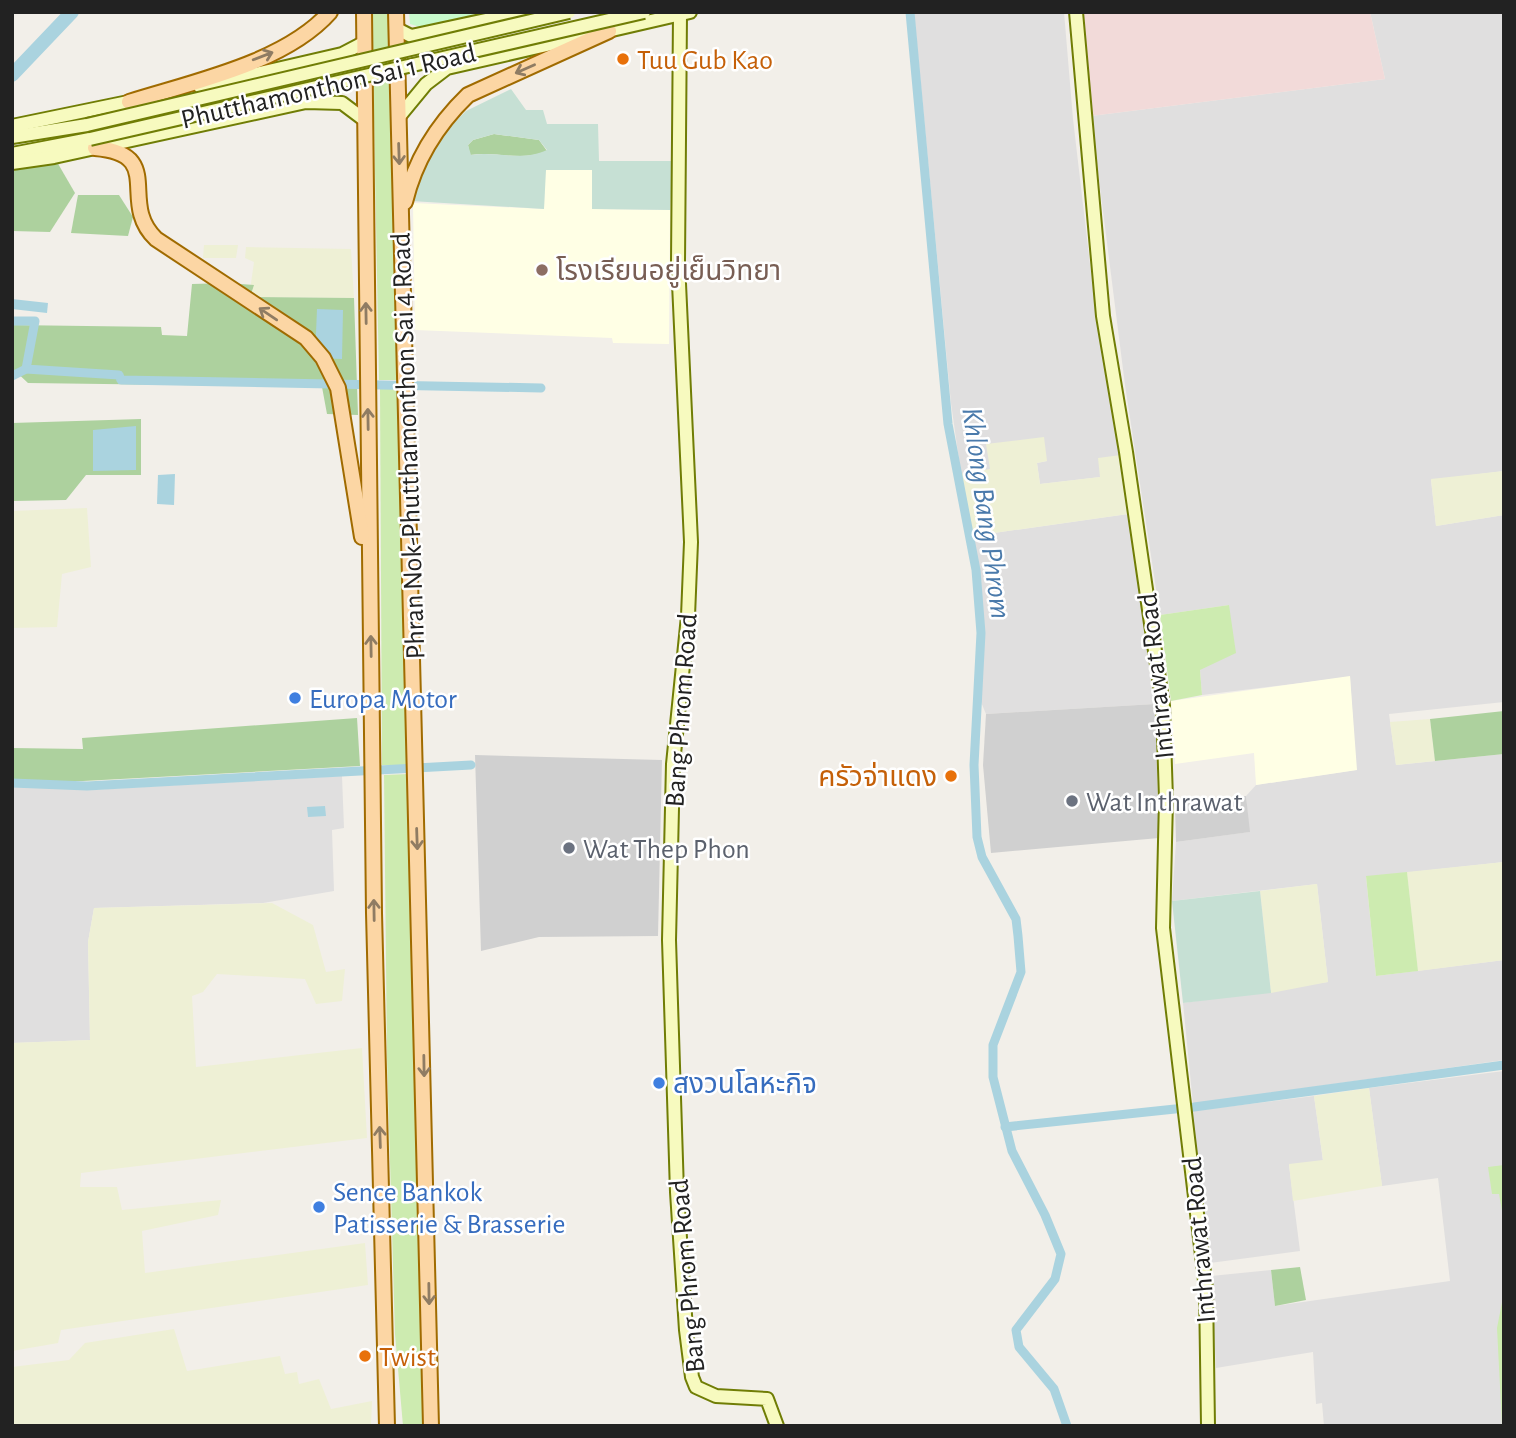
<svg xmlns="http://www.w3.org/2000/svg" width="1516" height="1438" viewBox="0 0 1516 1438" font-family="'Alegreya Sans','Noto Sans Thai',sans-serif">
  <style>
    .residential { fill: #e0dfdf }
    .commercial { fill: #f2dad9 }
    .education { fill: #ffffe5 }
    .religious { fill: #d0d0d0 }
    .farmland { fill: #eef0d5 }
    .grass { fill: #cdebb0 }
    .forest { fill: #add19e }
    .wetland { fill: #c6e0d4; fill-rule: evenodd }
    .park { fill: #c8facc }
    .water { fill: #aad3df }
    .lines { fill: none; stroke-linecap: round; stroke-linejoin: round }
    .canal { stroke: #aad3df; stroke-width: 9 }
    .river { stroke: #aad3df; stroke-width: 14 }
    .secondary-casing { stroke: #707d05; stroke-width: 16 }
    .primary-casing { stroke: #a06b00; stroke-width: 18 }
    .secondary { stroke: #f7fabf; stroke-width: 12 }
    .primary { stroke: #fcd6a4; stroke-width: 14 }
    .secondary-bridge-casing { stroke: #707d05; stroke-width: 16; stroke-linecap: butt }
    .secondary-bridge { stroke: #f7fabf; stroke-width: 12 }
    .oneway { stroke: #8f7c63 }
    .food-dot { fill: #e8710a; stroke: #fff; stroke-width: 2.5 }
    .education-dot { fill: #8d6e63; stroke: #fff; stroke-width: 2.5 }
    .shop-dot { fill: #3f7fe0; stroke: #fff; stroke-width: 2.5 }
    .worship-dot { fill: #6b7280; stroke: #fff; stroke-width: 2.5 }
    .labels { text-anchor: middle; stroke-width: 5; stroke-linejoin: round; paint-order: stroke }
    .food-label { font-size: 28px; fill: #c56008; stroke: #fff; text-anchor: start }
    .street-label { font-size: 28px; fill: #222; stroke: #fff }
    .education-label { font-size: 28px; fill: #785e54; stroke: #fff; text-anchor: start }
    .shop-label { font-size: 28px; fill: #366cbe; stroke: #fff; text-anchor: start }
    .worship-label { font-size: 28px; fill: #5b616d; stroke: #fff; text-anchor: start }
    .water-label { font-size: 30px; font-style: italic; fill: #4a7aab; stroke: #fff }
  </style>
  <rect width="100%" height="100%" fill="#f2efe9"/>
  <g class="residential">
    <polygon points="914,12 1064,12 1073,119 1095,307 1121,455 1101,477 1040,484 1037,463 1047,461 987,444 991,470 961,474 951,403"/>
    <polygon points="1370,12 1504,12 1504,471 1431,480 1436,526 1504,515 1504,702 1389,714 1396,765 1504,754 1504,862 1366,877 1376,976 1504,960 1504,1060 1193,1104 1183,1003 1328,982 1317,884 1172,901 1176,842 1249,832 1246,796 1256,785 1356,770 1350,677 1202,695 1200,670 1229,605 1160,615 1125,385 1091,116 1385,79"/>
    <polygon points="1128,514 1155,704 986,714 981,702 984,649 981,580 973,536"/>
    <polygon points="342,776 344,828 332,830 334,891 263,903 94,908 88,942 90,1040 12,1043 12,786 90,790"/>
    <polygon points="1504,1071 1504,1426 1324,1426 1322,1403 1316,1404 1313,1352 1216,1368 1211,1276 1271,1270 1275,1306 1450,1281 1438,1178 1382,1186 1369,1088"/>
    <polygon points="1314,1096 1323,1161 1289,1165 1300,1251 1210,1263 1192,1111"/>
  </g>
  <polygon class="commercial" points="1084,12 1370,12 1385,79 1091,116"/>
  <g class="education">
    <polygon points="545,170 593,170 593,209 670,210 669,344 613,343 612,338 415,330 413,203 544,209"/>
    <polygon points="1350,676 1357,770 1256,785 1254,753 1175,764 1171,701"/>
  </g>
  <g class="religious">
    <polygon points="1155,704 1159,838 991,853 983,765 986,714"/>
    <polygon points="475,755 662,760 658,936 539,937 481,951"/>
    <polygon points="1246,796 1250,832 1176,842 1175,805"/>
  </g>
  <g class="farmland">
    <polygon points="204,245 238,245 236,258 203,258"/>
    <polygon points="246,247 351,249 354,298 249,297 254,262 245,258"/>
    <polygon points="1044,437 1047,461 1037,463 1040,484 1100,477 1098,458 1121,455 1128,514 973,536 961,474 990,469 986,444"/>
    <polygon points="1504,471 1504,515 1436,526 1431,479"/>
    <polygon points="87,508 91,567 62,574 57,627 12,628 12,511"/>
    <polygon points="1430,719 1435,761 1396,765 1390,722"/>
    <polygon points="1504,862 1504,960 1418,971 1407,872"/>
    <polygon points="1317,884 1328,982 1271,993 1260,891"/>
    <polygon points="272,903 313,925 326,972 345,969 342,1001 316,1004 305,979 217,974 203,992 192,996 196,1067 362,1048 367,1138 81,1173 80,1187 117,1187 122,1210 221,1200 218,1215 142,1231 145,1273 365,1243 368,1285 61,1330 58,1343 12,1351 12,1043 90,1040 88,942 94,908"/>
    <polygon points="1369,1088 1382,1186 1293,1201 1289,1164 1323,1160 1314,1096"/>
    <polygon points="174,1329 187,1371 280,1356 285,1374 297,1372 299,1384 319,1379 331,1409 372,1401 371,1426 12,1426 12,1367 69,1360 85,1343"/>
  </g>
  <g class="grass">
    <polygon points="372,12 389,12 398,380 379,380"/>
    <polygon points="380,389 398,389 410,765 382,765"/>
    <polygon points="1229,605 1236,653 1200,670 1202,695 1171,701 1160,615"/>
    <polygon points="409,774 423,1382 423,1426 403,1426 395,1334 387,1057 384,775"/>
    <polygon points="1407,872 1418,971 1376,976 1366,876"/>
    <polygon points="1504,1165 1504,1222 1499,1194 1492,1194 1488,1167"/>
    <polygon points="1504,1292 1504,1426 1502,1426 1497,1328"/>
  </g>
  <g class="forest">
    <path d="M494,134L539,140L547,151C521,162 497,151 470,155L468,145L473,140Z"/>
    <polygon points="57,162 75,193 50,232 12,231 12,171"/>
    <polygon points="78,195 119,195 133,217 128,236 71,233"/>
    <polygon points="228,283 254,285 250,297 354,298 358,415 327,414 322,387 28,383 12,368 12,325 161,327 162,335 187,336 192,284"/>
    <polygon points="141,419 141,475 86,475 66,500 13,501 12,423"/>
    <polygon points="1504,711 1504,754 1435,761 1430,719"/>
    <polygon points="357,718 360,766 83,781 12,781 12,748 83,749 82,738"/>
    <polygon points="1300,1267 1306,1300 1275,1306 1271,1270"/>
  </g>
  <g class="wetland">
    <path d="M511,89L526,110H543L547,124H598L599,161H673L670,210L592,209V170H546L544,209L411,201V177L442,135L466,111ZM494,134L539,140L547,150C522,162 497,151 471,155L468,145L473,140Z"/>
    <polygon points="1260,891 1271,993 1183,1003 1172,901"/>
  </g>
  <polygon class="park" points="409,12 484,12 420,27 410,24"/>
  <g class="water">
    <polygon points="12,299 48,303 47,313 12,309"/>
    <polygon points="317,309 343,310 342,359 315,358"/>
    <polygon points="136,426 136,470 93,471 93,430"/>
    <polygon points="175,474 174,505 157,504 158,475"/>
    <polygon points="325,806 326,816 308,817 307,807"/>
  </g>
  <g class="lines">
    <g class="canal">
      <polyline points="910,12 948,424 976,570 981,633 974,765 977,837 982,857 1016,919 1018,936 1021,972 993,1045 993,1077 1012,1151 1045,1215 1061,1254 1055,1279 1016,1330 1019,1347 1054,1389 1067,1426"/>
      <polyline points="12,321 35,321 26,369 119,375 121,380 541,388"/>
      <polyline points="12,376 26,369"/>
      <polyline points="12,783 87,786 471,765"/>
      <polyline points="1005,1127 1194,1107 1504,1065"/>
    </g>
    <polyline class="river" points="12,75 72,12"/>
    <defs>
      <g id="secondary">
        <polyline points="1076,12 1103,316 1126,452 1163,706 1166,799 1163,928 1206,1289 1208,1426"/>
        <polyline points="680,14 678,262 691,542 688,616 673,764 669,940 677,1192 686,1330 692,1377 696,1387 716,1396 767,1399 777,1426"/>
        <polyline points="397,29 411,36 523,12"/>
        <polyline points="200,87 342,54 365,42"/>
        <polyline points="398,118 426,84 447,68 690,12"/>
        <polyline points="12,126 138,100"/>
        <polyline points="12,137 87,125"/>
        <polyline points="12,154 90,139"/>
        <polyline points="12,163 54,157 306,102 342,103 366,121"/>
      </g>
      <g id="primary">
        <polyline points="364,12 374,913 387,1426"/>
        <polyline points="396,12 431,1426"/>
        <path d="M129,102C192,82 285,63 330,12"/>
        <path d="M95,148C167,154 117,202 156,239L306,338L323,358L338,388L362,537"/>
        <path d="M405,202C415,160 437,125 468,95L609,31"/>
      </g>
    </defs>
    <use href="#secondary" class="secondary-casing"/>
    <use href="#primary" class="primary-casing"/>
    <use href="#secondary" class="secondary"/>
    <use href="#primary" class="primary"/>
    <defs>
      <g id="secondary-bridge">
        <polyline points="87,125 569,12"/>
        <polyline points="90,139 644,12"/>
      </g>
    </defs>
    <use href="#secondary-bridge" class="secondary-bridge-casing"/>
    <use href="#secondary-bridge" class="secondary-bridge"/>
  </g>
  <defs><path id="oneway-shaft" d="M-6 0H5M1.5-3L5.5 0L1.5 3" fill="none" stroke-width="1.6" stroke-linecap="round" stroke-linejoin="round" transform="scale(1.75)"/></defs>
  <g class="oneway">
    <use href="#oneway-shaft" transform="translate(263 56) rotate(-21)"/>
    <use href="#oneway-shaft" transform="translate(525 69) rotate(156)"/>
    <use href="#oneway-shaft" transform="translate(399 154) rotate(88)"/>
    <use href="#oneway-shaft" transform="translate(366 313) rotate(-91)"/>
    <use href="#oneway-shaft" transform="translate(268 314) rotate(-146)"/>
    <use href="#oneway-shaft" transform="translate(368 419) rotate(-91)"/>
    <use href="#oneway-shaft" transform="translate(371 646) rotate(-91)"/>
    <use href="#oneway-shaft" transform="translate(417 839) rotate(88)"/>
    <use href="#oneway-shaft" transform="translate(374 910) rotate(-91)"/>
    <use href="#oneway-shaft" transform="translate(424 1066) rotate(89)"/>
    <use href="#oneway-shaft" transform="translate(380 1137) rotate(-92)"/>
    <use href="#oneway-shaft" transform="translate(429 1294) rotate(89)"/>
  </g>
  <g class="food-dot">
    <circle cx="623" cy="59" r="7"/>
    <circle cx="951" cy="776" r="7"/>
    <circle cx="365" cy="1356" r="7"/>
  </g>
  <circle class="education-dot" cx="542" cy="270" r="7"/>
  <g class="shop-dot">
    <circle cx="295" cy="698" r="7"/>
    <circle cx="659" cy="1083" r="7"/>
    <circle cx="319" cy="1207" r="7"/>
  </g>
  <g class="worship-dot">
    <circle cx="1072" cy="801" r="7"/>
    <circle cx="569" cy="848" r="7"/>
  </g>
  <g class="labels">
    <g class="food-label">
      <text x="637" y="69">Tuu Gub Kao</text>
      <text x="937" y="786" text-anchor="end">ครัวจ่าแดง</text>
      <text x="379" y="1366">Twist</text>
    </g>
    <g class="street-label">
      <text transform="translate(328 85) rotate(-13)" y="10">Phutthamonthon Sai 1 Road</text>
      <text transform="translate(407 446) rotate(-92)" y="10">Phran Nok-Phutthamonthon Sai 4 Road</text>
      <text transform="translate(1155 676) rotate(-96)" y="10">Inthrawat Road</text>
      <text transform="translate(680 710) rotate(-86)" y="10">Bang Phrom Road</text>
      <text transform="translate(1198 1240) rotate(-95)" y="10">Inthrawat Road</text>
      <text transform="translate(686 1276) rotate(-95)" y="10">Bang Phrom Road</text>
    </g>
    <g class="education-label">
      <text x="556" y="280">โรงเรียนอยู่เย็นวิทยา</text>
    </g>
    <g class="shop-label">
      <text x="309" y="708">Europa Motor</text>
      <text x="673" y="1093">สงวนโลหะกิจ</text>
      <text x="333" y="1201">Sence Bankok<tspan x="333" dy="32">Patisserie &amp; Brasserie</tspan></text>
    </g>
    <g class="worship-label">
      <text x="1086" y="811">Wat Inthrawat</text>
      <text x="583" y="858">Wat Thep Phon</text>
    </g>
    <g class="water-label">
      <text transform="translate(987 513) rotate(82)" y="10">Khlong Bang Phrom</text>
    </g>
  </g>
  <rect width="1516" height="1438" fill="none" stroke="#222222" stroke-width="28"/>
</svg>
